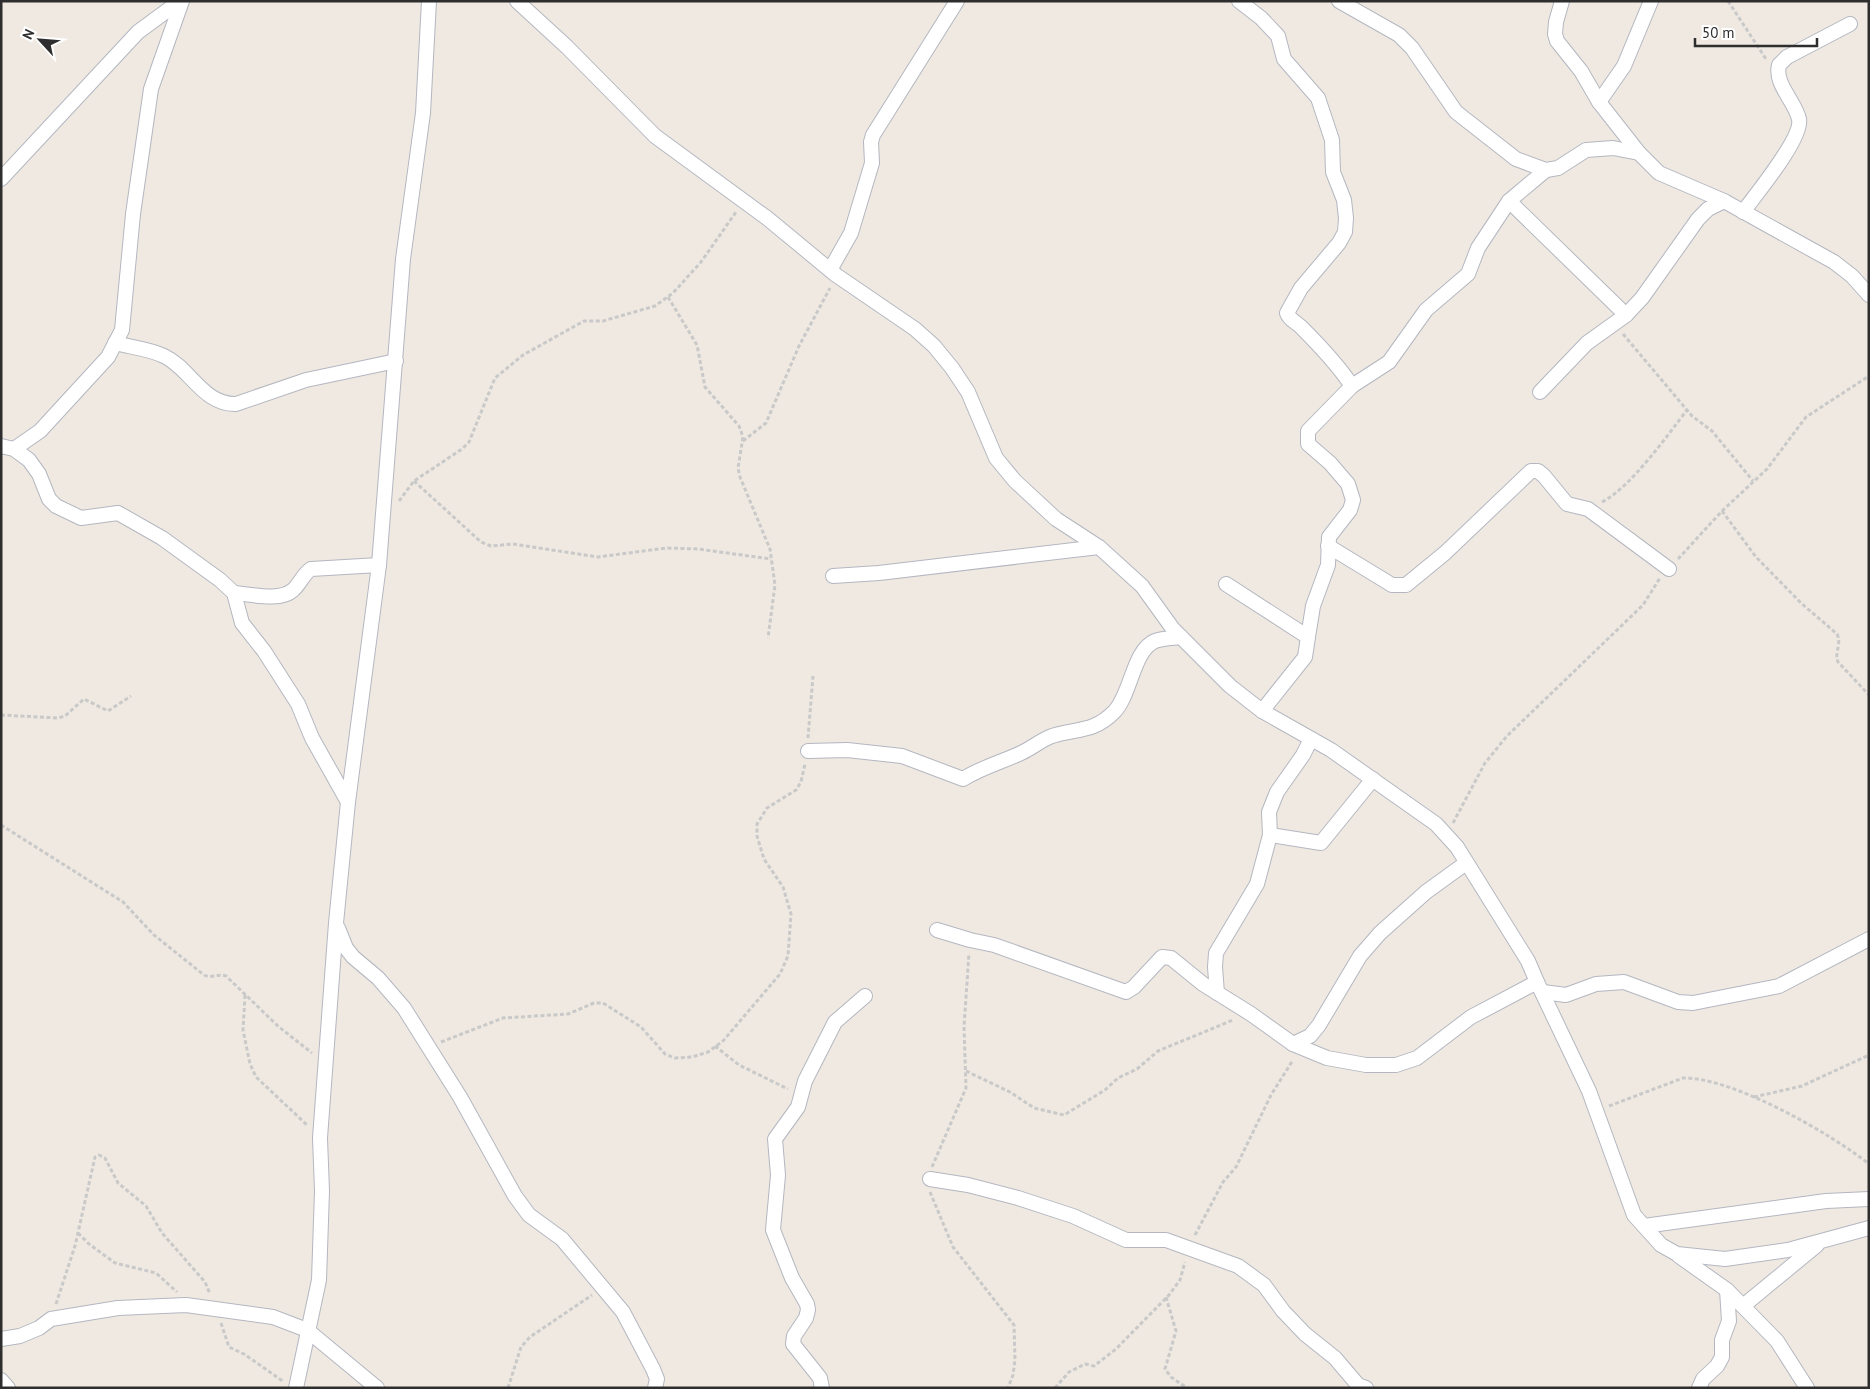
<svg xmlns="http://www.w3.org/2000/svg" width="1870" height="1389" viewBox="0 0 1870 1389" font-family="'PT Sans',sans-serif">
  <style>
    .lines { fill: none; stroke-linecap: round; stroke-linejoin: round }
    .minor-casing { stroke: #b4b7c1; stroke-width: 16 }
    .path { stroke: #c9c9c9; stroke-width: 3; stroke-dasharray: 4 2.5; stroke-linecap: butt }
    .minor { stroke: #fff; stroke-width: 14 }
  </style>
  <rect width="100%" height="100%" fill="#efe9e1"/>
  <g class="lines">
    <defs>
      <g id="minor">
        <polyline points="517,1 567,47 655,136 767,218 836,275 915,329 934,346 952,368 968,392 996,458 1015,481 1056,519 1099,547 1142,586 1173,629 1230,686 1262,711 1331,750 1436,824 1457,847 1528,961 1537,982 1589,1091 1634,1215 1661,1245 1677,1254 1725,1259 1788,1250 1869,1228"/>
        <path d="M1239,1L1261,18L1278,36L1284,59L1318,98L1332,140L1333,172L1344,200L1346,218L1345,232L1339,243L1301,288L1287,313C1289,320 1298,323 1303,329C1320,346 1338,365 1352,386"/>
        <polyline points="1339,1 1399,35 1412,48 1456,112 1516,159 1546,170 1558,168 1586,150 1613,148 1639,153"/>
        <polyline points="1562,1 1556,22 1555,34 1557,41 1581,71 1599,102 1639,153 1659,173 1724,201 1834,262 1852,276 1869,295"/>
        <polyline points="1599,102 1624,66 1651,1"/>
        <polyline points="1,179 138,32 180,1"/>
        <polyline points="1509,201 1626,315"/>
        <path d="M1743,212C1756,194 1803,138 1799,119C1795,101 1774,84 1779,65L1787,57L1850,24"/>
        <polyline points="830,270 851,233 872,163 871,142 873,135 957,1"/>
        <path d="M115,343C130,347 150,349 164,356C190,368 203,405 236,404L306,380L396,361"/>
        <polyline points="1540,392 1587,343 1626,315 1642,298 1698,219 1708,209 1724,201"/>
        <polyline points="1,446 14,449 29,460 39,474 49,499 56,506 81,518 118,513 162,538 220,580 234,593 242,623 264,651 298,704 312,738 348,802"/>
        <polyline points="14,449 40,431 108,357 122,330 133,214 151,89 182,1"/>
        <polyline points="1328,546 1392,585 1406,585 1445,553 1531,471 1538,471 1544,476 1567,504 1588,509 1669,569"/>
        <polyline points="833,576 879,573 1099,547"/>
        <polyline points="1226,584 1308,637 1305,657 1262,711"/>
        <path d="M234,593C250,594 280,602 293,590C300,584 303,574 311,569L379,565"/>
        <polyline points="1308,637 1313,606 1328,565 1329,537 1350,510 1353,500 1348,484 1330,463 1308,444 1308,431 1352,386 1389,362 1426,310 1468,274 1478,248 1509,201 1546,170"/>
        <path d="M808,751L847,750L902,756L963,779C982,767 1002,762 1021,753C1032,748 1041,740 1052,736C1077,728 1093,733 1114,712C1131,695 1133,650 1155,641C1163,638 1173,638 1181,637"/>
        <polyline points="1270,835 1321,843 1373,779"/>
        <polyline points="338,928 346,948 353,957 378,978 404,1008 460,1097 515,1196 529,1215 562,1239 623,1312 653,1369 657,1379 655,1388"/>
        <polyline points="937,930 970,940 994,945 1126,992 1134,987 1162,957 1171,958 1203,984 1251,1014 1293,1044 1327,1058 1366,1065 1396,1065 1417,1058 1471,1017 1537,982"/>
        <polyline points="1543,992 1566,995 1596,984 1624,982 1678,1002 1693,1003 1779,986 1869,939"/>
        <polyline points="1217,993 1215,967 1216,953 1257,884 1270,835 1269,812 1277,792 1303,755 1311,739"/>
        <polyline points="1293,1044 1310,1036 1319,1025 1360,956 1380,933 1426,892 1466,863"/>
        <polyline points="930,1179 968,1185 1018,1198 1073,1216 1126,1240 1166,1240 1238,1266 1264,1285 1283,1311 1305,1334 1335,1358 1358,1385 1366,1388"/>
        <polyline points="1644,1226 1826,1201 1869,1199"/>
        <polyline points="1679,1256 1727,1290 1777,1341 1807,1388"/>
        <polyline points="1743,1306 1817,1245"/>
        <polyline points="1,1339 20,1336 39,1328 51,1319 118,1308 186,1305 273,1317 307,1330 377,1388"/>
        <polyline points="1,1380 8,1388"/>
        <polyline points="296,1388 319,1280 322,1191 320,1138 336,923 348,802 379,565 403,259 423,113 429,1"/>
        <polyline points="822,1388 820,1378 793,1344 794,1336 806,1318 808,1310 807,1304 792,1278 773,1230 778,1175 775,1139 798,1107 805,1081 835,1022 865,996"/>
        <polyline points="1699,1388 1703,1379 1717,1366 1722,1357 1722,1340 1729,1321 1727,1290"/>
      </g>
    </defs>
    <use href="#minor" class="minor-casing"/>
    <g class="path">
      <polyline points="1728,1 1766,59"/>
      <polyline points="668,297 697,345 705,387 739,426 743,437 738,468 740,477 770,549 775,585 768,638"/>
      <polyline points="1623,334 1692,416 1712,431 1753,481"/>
      <polyline points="743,441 766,423 799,346 830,288"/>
      <polyline points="414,481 481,542 491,546 513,544 598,557 666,548 698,549 771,559"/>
      <polyline points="399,501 414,481 462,449 469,442 495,378 523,355 584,321 603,321 655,306 673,293 701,262 736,212"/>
      <path d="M1602,502C1630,488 1667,436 1687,410"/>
      <path d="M1722,511L1756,557L1801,603L1837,634C1842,644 1834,653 1838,662L1869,695"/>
      <polyline points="1678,559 1722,511 1767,469 1806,417 1869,376"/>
      <polyline points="1,715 58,718 65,716 84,699 108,711 131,696"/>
      <polyline points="808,738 813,676"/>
      <polyline points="1453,823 1485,763 1507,736 1643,605 1660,578"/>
      <path d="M1,825L123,902L154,935L204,975C212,979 218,973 226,976L279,1027L312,1053"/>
      <polyline points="245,995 243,1030 250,1064 256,1077 307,1125"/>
      <polyline points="441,1042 503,1018 568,1014 594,1003 603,1003 641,1027 665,1054 675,1058 692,1057 708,1052 723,1041 780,974 788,956 791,914 783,887 764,859 757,836 757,824 767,808 796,790 801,782 805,764"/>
      <polyline points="715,1046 739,1065 788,1089"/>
      <polyline points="966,1071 1010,1092 1034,1108 1064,1115 1105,1090 1118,1078 1137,1069 1158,1051 1233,1020"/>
      <polyline points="1754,1097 1802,1086 1869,1055"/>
      <path d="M1609,1106L1683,1078C1732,1077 1830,1133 1869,1164"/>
      <polyline points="932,1167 966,1088 964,1027 969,953"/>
      <polyline points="930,1192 953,1247 1014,1325 1015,1360 1013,1375 1008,1388"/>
      <polyline points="78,1233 89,1244 115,1263 156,1273 177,1292"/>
      <polyline points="1195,1235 1223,1182 1236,1167 1271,1095 1293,1060"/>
      <polyline points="1166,1297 1176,1331 1165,1369 1171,1377 1187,1388"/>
      <polyline points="56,1304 75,1246 95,1157 99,1155 105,1158 118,1183 146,1206 162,1233 205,1282 210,1294"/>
      <polyline points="221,1323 229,1347 244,1354 284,1382"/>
      <polyline points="508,1388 521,1347 530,1337 592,1295"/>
      <polyline points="1055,1388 1069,1372 1085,1364 1094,1366 1116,1349 1169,1295 1180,1280 1185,1262"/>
    </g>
    <use href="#minor" class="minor"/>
  </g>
  <rect width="1870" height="1389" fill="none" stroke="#2e2e2e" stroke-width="5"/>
  <g transform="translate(40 40) rotate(296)" stroke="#ffffff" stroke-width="4" paint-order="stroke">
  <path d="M0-4L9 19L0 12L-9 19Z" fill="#2e2e2e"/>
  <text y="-8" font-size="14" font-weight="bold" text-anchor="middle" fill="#2e2e2e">N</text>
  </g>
  <path d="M1695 38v8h122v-8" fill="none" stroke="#2e2e2e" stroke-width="2.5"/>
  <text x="1702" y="38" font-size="15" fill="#2e2e2e" stroke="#ffffff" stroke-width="4" paint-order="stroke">50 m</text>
</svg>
